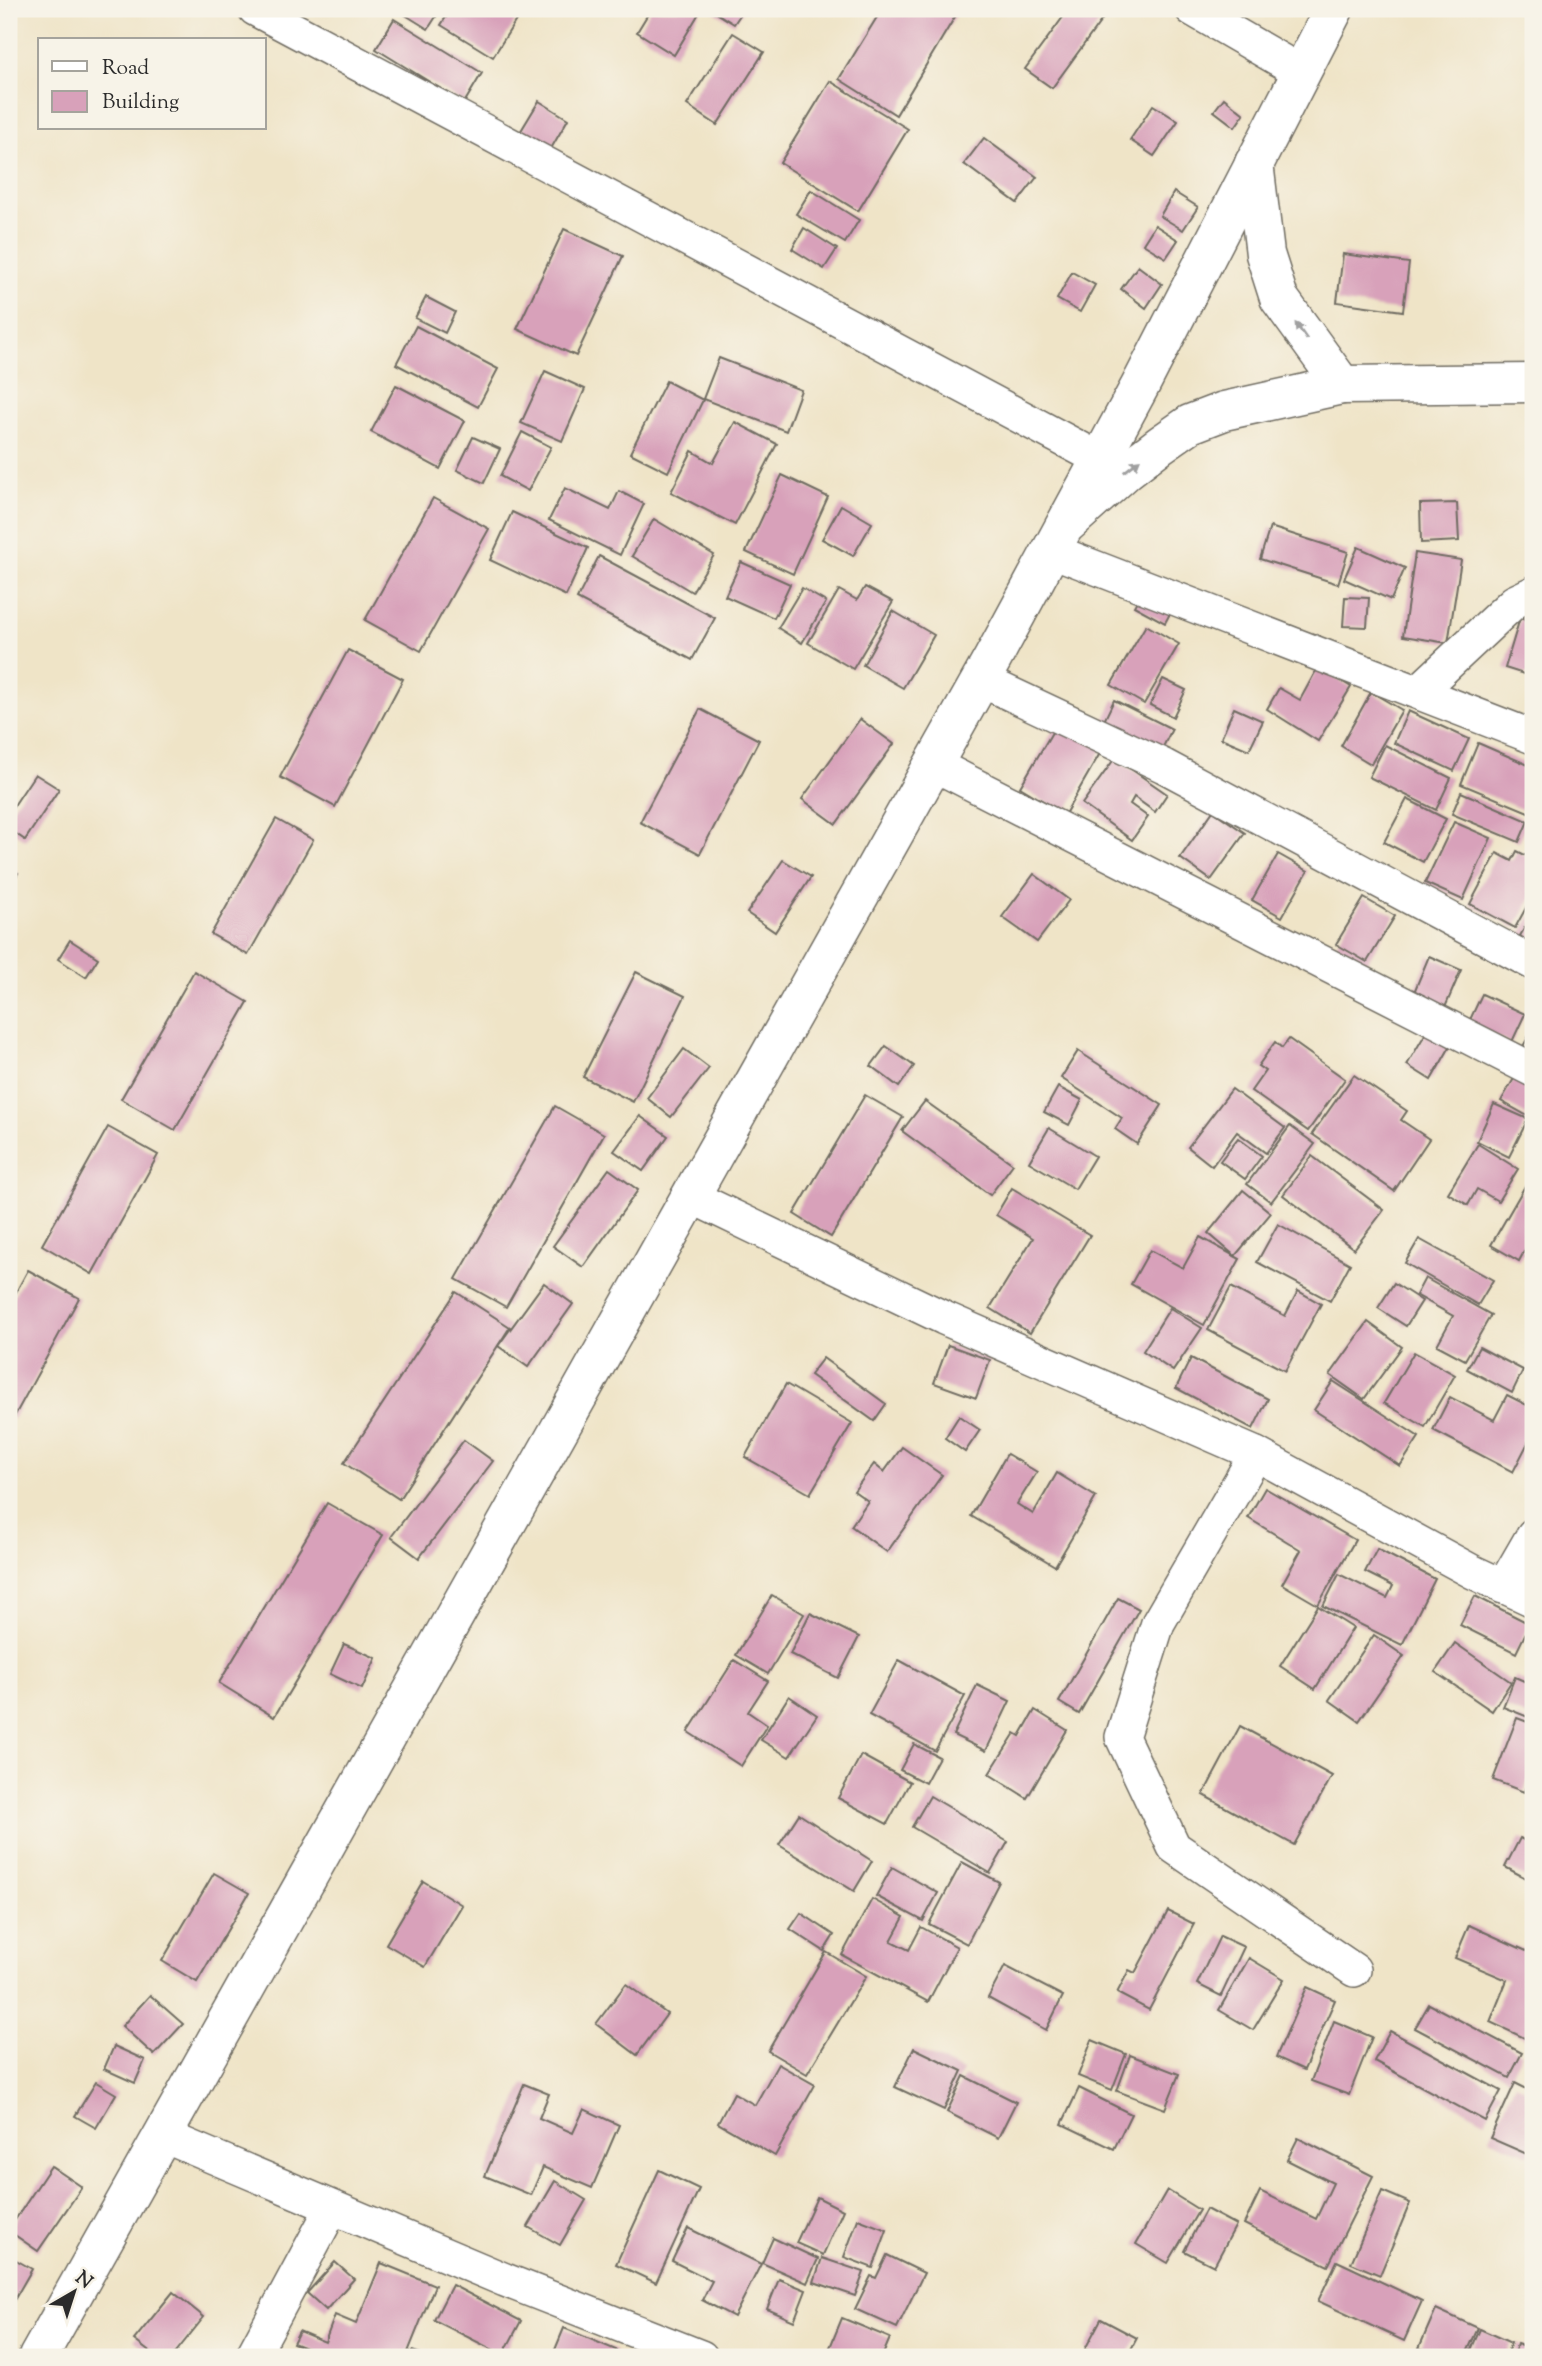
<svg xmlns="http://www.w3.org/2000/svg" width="1542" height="2366" viewBox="0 0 1542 2366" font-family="'Sorts Mill Goudy',serif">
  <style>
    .building { fill: #d8a1ba }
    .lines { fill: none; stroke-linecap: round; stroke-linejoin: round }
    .minor-casing { stroke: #706c62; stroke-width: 36 }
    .tertiary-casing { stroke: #706c62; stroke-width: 41 }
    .secondary-casing { stroke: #706c62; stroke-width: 41 }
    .minor { stroke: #fff; stroke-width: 33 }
    .tertiary { stroke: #fff; stroke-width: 38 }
    .secondary { stroke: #fff; stroke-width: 38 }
    .oneway { fill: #a0a0a0 }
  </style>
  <rect width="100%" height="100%" fill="#f7f3e8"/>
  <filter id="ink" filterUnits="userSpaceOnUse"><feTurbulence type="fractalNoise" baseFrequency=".0143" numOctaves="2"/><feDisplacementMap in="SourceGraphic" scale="14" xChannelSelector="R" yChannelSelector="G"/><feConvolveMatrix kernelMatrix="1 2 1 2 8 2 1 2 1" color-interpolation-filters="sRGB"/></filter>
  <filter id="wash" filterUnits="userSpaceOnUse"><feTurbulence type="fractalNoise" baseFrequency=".00686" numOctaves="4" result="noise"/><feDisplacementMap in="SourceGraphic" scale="28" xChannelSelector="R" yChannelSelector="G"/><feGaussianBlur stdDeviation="1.57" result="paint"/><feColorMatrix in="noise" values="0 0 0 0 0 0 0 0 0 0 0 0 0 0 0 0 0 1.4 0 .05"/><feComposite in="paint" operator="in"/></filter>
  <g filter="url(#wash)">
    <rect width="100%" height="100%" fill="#efe4c7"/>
    <g id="blocks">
      <g class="building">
        <polygon points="400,9 441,9 428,29 399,11"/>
        <polygon points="451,9 523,9 493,57 441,25"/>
        <polygon points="651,9 701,10 674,55 637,32"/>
        <polygon points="710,9 744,9 734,24"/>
        <polygon points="882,9 946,9 956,15 896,115 839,79"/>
        <polygon points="1069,9 1099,9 1106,14 1052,88 1025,69"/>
        <polygon points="394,19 482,73 464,103 376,49"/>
        <polygon points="733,33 764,52 717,125 687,105"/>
        <polygon points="830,81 908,129 858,211 780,163"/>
        <polygon points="1224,98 1244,114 1235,127 1214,111"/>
        <polygon points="539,101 568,119 549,152 519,134"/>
        <polygon points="1153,105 1178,121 1154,156 1130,140"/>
        <polygon points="984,138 1037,177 1017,203 964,164"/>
        <polygon points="811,190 859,220 845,243 796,214"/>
        <polygon points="1174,192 1198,207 1183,230 1160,216"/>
        <polygon points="1155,225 1178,240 1166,258 1143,244"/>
        <polygon points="804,228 837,249 824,269 792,249"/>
        <polygon points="564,229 623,256 576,356 517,329"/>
        <polygon points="1343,254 1409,263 1403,311 1337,302"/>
        <polygon points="1138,266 1162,284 1146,308 1121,289"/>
        <polygon points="1072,272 1095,285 1080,312 1057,299"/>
        <polygon points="426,297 455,312 445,333 415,318"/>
        <polygon points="416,326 498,369 478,407 396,364"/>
        <polygon points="719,358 801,390 786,431 703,399"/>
        <polygon points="545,371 585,389 562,441 521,423"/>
        <polygon points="666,381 703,400 668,472 630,453"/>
        <polygon points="396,385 465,421 440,469 371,432"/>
        <polygon points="735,422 777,444 735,525 671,492 692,451 713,463"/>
        <polygon points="522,432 551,447 528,491 500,476"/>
        <polygon points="473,437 500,449 484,483 457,470"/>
        <polygon points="782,475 828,497 793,574 746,552"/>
        <polygon points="565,488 610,510 619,491 644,504 620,555 549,520"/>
        <polygon points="433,498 489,529 421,651 365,620"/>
        <polygon points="1457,503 1459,541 1421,543 1420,504"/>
        <polygon points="841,505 872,523 853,556 822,539"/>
        <polygon points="512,512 588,548 566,596 490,560"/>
        <polygon points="654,519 714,555 692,592 632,556"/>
        <polygon points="1270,527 1348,552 1338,584 1260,559"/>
        <polygon points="1358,547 1405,568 1391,600 1344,579"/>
        <polygon points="1415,553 1461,560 1448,643 1403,636"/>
        <polygon points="599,556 715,618 692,660 577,599"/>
        <polygon points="741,562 790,584 774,618 725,596"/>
        <polygon points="865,587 893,602 853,669 808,643 839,590 857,600"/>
        <polygon points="802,588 826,602 802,643 778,628"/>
        <polygon points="1143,590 1174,606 1165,623 1134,606"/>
        <polygon points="1345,597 1369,598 1367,627 1343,626"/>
        <polygon points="893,611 934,635 903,688 863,665"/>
        <polygon points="1520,618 1533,623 1533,677 1505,668"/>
        <polygon points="1146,625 1179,644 1144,704 1111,685"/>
        <polygon points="348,650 403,679 335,807 280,777"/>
        <polygon points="1318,667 1351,687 1318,741 1267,709 1279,688 1300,700"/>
        <polygon points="1163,679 1186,690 1173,717 1150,705"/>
        <polygon points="1371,692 1402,710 1371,764 1341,746"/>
        <polygon points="1114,700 1172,729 1161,751 1103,723"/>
        <polygon points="1234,708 1263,721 1249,750 1221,738"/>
        <polygon points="700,709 759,740 700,854 640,822"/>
        <polygon points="1408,711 1469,739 1454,771 1394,743"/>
        <polygon points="860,719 894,744 836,824 802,799"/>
        <polygon points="1058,722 1103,748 1065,814 1020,787"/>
        <polygon points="1478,743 1533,767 1533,814 1461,784"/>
        <polygon points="1385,745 1451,778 1436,810 1369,777"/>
        <polygon points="1115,758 1167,794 1155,812 1134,797 1130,804 1148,817 1132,840 1082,804"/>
        <polygon points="35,774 59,789 25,840 9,829 9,813"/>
        <polygon points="1461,792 1528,821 1519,842 1452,814"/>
        <polygon points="1407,799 1446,819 1423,862 1384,842"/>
        <polygon points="1213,811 1245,833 1211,880 1180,858"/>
        <polygon points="276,819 313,840 248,955 211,934"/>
        <polygon points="1454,822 1491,838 1463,900 1425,883"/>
        <polygon points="1517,851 1533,859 1533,895 1515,928 1470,904 1497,853 1512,861"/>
        <polygon points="1278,854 1308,871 1282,917 1252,900"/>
        <polygon points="783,860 811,877 775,932 747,913"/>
        <polygon points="9,867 18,873 9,889"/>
        <polygon points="1034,874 1069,900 1037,942 1002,917"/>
        <polygon points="1364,898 1395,916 1367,962 1336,944"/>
        <polygon points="1533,913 1533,944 1520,936"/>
        <polygon points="70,940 98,958 86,977 58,959"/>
        <polygon points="1429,956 1461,970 1444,1010 1412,997"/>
        <polygon points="194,971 248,1002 175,1130 121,1099"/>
        <polygon points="636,972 685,996 633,1102 583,1077"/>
        <polygon points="1482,994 1525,1014 1511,1044 1468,1024"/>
        <polygon points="1533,1029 1533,1064 1518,1055"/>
        <polygon points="1427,1031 1451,1045 1431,1080 1407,1065"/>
        <polygon points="1289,1039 1345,1079 1308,1131 1251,1091 1265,1071 1258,1066 1275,1042 1282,1048"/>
        <polygon points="886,1046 914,1066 899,1087 871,1066"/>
        <polygon points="684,1049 709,1068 671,1117 647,1098"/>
        <polygon points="1078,1051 1162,1105 1137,1144 1115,1129 1122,1118 1061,1078"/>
        <polygon points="1354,1075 1407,1111 1401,1120 1429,1139 1394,1191 1312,1134"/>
        <polygon points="1516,1075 1533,1085 1533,1119 1501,1101"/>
        <polygon points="1058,1087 1082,1100 1069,1125 1044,1112"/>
        <polygon points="1232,1089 1285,1128 1266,1153 1237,1132 1212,1166 1188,1147"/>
        <polygon points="865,1095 903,1117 831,1237 794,1214"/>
        <polygon points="925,1101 1013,1164 990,1195 902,1131"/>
        <polygon points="1494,1104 1528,1119 1509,1157 1477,1141"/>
        <polygon points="555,1106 604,1134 506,1307 456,1279"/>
        <polygon points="640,1116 668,1136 643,1171 614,1151"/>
        <polygon points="1290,1126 1315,1144 1271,1202 1247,1184"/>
        <polygon points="108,1127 158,1155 92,1274 42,1245"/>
        <polygon points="1049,1128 1095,1156 1075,1189 1029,1162"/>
        <polygon points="1238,1138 1262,1156 1245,1179 1220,1161"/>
        <polygon points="1478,1144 1518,1169 1498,1201 1477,1189 1468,1205 1448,1193"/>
        <polygon points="1312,1156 1384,1210 1354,1249 1283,1195"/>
        <polygon points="609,1169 638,1190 583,1267 553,1246"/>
        <polygon points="1532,1174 1533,1175 1533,1235 1519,1261 1491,1245"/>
        <polygon points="1012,1188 1090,1235 1030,1333 990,1308 1033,1238 996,1215"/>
        <polygon points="1243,1190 1271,1213 1235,1256 1208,1233"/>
        <polygon points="1278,1224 1350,1264 1330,1301 1257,1262"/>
        <polygon points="1200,1237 1240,1259 1204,1325 1131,1284 1150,1250 1183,1268"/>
        <polygon points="1419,1239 1493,1280 1478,1305 1405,1263"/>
        <polygon points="1533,1245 1533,1262 1526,1257"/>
        <polygon points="28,1270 79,1298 13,1419 9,1417 9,1305"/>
        <polygon points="1425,1278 1491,1315 1465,1360 1437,1345 1453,1316 1416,1295"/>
        <polygon points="544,1283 573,1304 528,1367 498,1346"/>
        <polygon points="1394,1283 1422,1301 1406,1326 1378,1308"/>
        <polygon points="1231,1287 1285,1316 1298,1291 1321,1304 1285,1371 1208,1330"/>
        <polygon points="456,1292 510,1327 399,1499 344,1463"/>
        <polygon points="1170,1308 1202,1328 1173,1371 1143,1351"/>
        <polygon points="1368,1322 1402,1347 1364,1399 1330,1375"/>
        <polygon points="948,1345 990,1360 976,1398 934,1383"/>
        <polygon points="1479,1347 1523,1370 1512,1393 1467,1369"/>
        <polygon points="1414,1352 1455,1375 1425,1427 1384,1403"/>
        <polygon points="823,1358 886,1404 874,1421 810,1375"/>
        <polygon points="1191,1358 1268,1399 1253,1429 1176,1388"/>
        <polygon points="1333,1381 1419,1437 1400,1466 1314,1410"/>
        <polygon points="786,1384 852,1423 810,1494 745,1457"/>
        <polygon points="1507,1395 1533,1408 1533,1433 1513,1472 1433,1430 1450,1397 1494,1420"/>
        <polygon points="959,1416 980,1430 965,1452 945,1438"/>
        <polygon points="464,1440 493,1461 419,1558 391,1537"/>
        <polygon points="902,1447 942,1475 887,1552 851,1526 868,1501 854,1491 874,1464 884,1472"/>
        <polygon points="1007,1454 1037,1472 1017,1504 1033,1514 1057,1473 1096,1497 1055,1566 971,1516"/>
        <polygon points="1265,1488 1355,1540 1318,1605 1282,1584 1301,1550 1248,1518"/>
        <polygon points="327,1503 383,1535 274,1717 219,1683"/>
        <polygon points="1377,1549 1435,1579 1402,1645 1323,1606 1339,1574 1387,1598 1393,1586 1365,1572"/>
        <polygon points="772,1595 804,1614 768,1674 736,1655"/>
        <polygon points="1475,1596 1530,1624 1516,1653 1460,1625"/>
        <polygon points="1118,1598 1139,1609 1079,1714 1059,1702"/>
        <polygon points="1318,1606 1353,1628 1315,1689 1280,1666"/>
        <polygon points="810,1613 859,1637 838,1678 790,1654"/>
        <polygon points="1374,1635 1404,1656 1359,1721 1329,1700"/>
        <polygon points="1455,1643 1511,1682 1492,1711 1435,1672"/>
        <polygon points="344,1644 376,1658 362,1689 330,1674"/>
        <polygon points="734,1660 768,1681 748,1712 767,1725 741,1766 688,1732"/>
        <polygon points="899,1660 965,1696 935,1751 869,1715"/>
        <polygon points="1515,1677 1533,1685 1533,1719 1503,1707"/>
        <polygon points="977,1685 1010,1701 986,1751 953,1735"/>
        <polygon points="789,1696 817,1715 789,1757 761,1740"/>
        <polygon points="1035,1710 1067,1730 1027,1798 989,1774 1015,1733 1020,1736"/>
        <polygon points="1517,1718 1533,1724 1533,1768 1524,1792 1493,1780"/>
        <polygon points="1240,1726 1332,1776 1294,1845 1203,1795"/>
        <polygon points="914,1744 939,1757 925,1783 900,1770"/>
        <polygon points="861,1755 910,1782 887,1824 838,1798"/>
        <polygon points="930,1796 1008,1842 990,1873 912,1827"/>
        <polygon points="799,1814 872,1861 854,1891 779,1845"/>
        <polygon points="1520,1838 1533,1845 1533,1882 1505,1867"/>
        <polygon points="962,1862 999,1882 967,1944 929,1924"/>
        <polygon points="892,1867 938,1893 923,1921 876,1896"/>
        <polygon points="214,1873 249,1893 197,1982 162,1961"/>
        <polygon points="423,1881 462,1905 425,1967 386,1944"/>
        <polygon points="872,1899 904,1917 891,1941 909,1950 921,1927 957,1947 928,2002 842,1955"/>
        <polygon points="1168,1911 1194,1924 1149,2010 1117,1993 1129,1970 1135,1973"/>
        <polygon points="801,1913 834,1935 824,1951 790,1929"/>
        <polygon points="1469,1925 1533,1954 1533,2042 1490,2022 1507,1980 1455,1958"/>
        <polygon points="1220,1936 1244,1947 1221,1996 1197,1984"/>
        <polygon points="826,1952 866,1976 807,2074 768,2051"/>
        <polygon points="1249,1958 1284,1979 1253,2030 1219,2010"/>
        <polygon points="1005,1966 1063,1996 1046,2030 988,1998"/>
        <polygon points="626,1984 667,2014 637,2055 596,2024"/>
        <polygon points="1307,1987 1335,2000 1304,2070 1276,2057"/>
        <polygon points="150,1995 183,2024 154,2055 122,2026"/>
        <polygon points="1429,2004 1522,2053 1509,2078 1415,2028"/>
        <polygon points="1334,2021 1372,2037 1349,2095 1311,2081"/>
        <polygon points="1390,2031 1501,2091 1485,2121 1374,2061"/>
        <polygon points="1092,2040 1126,2054 1112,2090 1078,2076"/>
        <polygon points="114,2046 145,2060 135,2083 104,2069"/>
        <polygon points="914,2048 962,2071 944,2110 895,2087"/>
        <polygon points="1130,2055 1179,2074 1165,2109 1117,2091"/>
        <polygon points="778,2064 815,2085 775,2156 718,2123 734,2093 755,2105"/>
        <polygon points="964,2076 1016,2102 998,2138 947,2112"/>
        <polygon points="96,2082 116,2094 96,2128 75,2116"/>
        <polygon points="1515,2083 1533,2092 1533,2146 1529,2155 1490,2138"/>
        <polygon points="524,2084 549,2094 539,2118 573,2133 584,2109 619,2125 592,2188 543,2167 531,2195 485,2176"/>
        <polygon points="1079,2088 1131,2114 1114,2149 1062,2124"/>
        <polygon points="1298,2138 1373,2176 1328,2266 1244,2224 1260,2191 1316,2219 1333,2183 1287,2160"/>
        <polygon points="51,2166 82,2187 38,2251 9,2231 9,2229"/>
        <polygon points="659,2170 699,2189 656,2283 616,2264"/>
        <polygon points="555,2181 586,2200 560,2245 528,2227"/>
        <polygon points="1167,2190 1199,2210 1168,2263 1136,2244"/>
        <polygon points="1382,2191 1410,2203 1380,2275 1351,2263"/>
        <polygon points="817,2197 843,2210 823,2255 796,2243"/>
        <polygon points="1206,2209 1236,2225 1214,2266 1184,2251"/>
        <polygon points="858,2219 887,2230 873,2268 844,2257"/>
        <polygon points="688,2228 761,2264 734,2317 702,2300 712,2281 672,2261"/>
        <polygon points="773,2238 818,2259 807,2283 762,2263"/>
        <polygon points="887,2255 924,2273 897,2328 855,2309 871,2276 876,2278"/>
        <polygon points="9,2256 32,2269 9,2309"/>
        <polygon points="822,2258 864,2272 855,2296 814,2282"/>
        <polygon points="1337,2261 1422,2301 1404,2341 1318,2301"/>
        <polygon points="335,2262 354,2279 326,2310 307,2293"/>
        <polygon points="381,2263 435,2285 406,2357 328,2357 293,2343 299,2331 325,2342 335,2315 356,2324"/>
        <polygon points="779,2279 806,2290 794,2321 767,2309"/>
        <polygon points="452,2285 521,2321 503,2355 434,2320"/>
        <polygon points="173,2292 204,2317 172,2357 156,2357 134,2340"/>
        <polygon points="1436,2309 1478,2328 1465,2357 1425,2357 1427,2351 1419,2348"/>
        <polygon points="842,2318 890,2338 882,2357 826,2357"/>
        <polygon points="1101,2319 1137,2338 1127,2357 1100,2357 1085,2349"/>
        <polygon points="564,2328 616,2350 614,2357 552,2357"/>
        <polygon points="1480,2329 1511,2343 1505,2357 1468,2357"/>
        <polygon points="1517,2344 1533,2350 1533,2357 1513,2357"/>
        <polygon points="412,2351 430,2357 410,2357"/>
      </g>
    </g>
  </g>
  <g filter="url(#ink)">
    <use href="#blocks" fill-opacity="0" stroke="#706c62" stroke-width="2"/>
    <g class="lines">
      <defs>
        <g id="minor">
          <polyline points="255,9 1100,459"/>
          <polyline points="1192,9 1301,72"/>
          <polyline points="1050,550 1533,737"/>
          <polyline points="981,680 1164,766 1533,963"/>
          <polyline points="1418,692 1514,602 1533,593"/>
          <polyline points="933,764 1533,1070"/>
          <polyline points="690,1196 944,1318 1256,1454 1158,1623 1122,1737 1174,1847 1354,1970"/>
          <polyline points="1256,1454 1473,1572 1533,1600"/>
          <polyline points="1503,1587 1533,1535"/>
          <polyline points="164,2136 505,2280 701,2357"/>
          <polyline points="252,2357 332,2208"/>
        </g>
        <g id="tertiary">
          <polyline points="1254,163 1265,254 1279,298 1342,385"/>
          <polyline points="1068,523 1126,471 1160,445 1190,424 1224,411 1342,385 1533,383"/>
        </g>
        <polyline id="secondary" points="38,2357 993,658 1140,386 1334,9"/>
      </defs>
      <use href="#minor" class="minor-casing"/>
      <use href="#tertiary" class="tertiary-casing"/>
      <use href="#secondary" class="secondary-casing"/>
      <use href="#minor" class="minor"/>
      <use href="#tertiary" class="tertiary"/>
      <use href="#secondary" class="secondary"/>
    </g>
    <defs><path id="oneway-solid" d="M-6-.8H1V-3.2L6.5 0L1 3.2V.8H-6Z" transform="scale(1.75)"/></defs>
    <g class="oneway">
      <use href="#oneway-solid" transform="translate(1301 331) rotate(-125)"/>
      <use href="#oneway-solid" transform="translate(1132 466) rotate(-38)"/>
    </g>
  </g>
  <rect width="1542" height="2366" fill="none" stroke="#f7f3e8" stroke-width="35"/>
  <rect x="38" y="38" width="228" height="91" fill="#f7f3e8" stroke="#a5a39c" stroke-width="2"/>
  <rect x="52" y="61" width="35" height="10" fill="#ffffff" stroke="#a5a39c" stroke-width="2"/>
  <text x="102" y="74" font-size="21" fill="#2b2b2b">Road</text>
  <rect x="52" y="91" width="35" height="21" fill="#d8a1ba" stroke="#a5a39c" stroke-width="2"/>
  <text x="102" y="108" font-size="21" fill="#2b2b2b">Building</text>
  <g transform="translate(74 2292) rotate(39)" stroke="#f7f3e8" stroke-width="5" paint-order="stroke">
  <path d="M0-5L12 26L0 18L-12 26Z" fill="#2b2b2b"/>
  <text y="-10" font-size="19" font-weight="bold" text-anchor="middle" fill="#2b2b2b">N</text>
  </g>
</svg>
